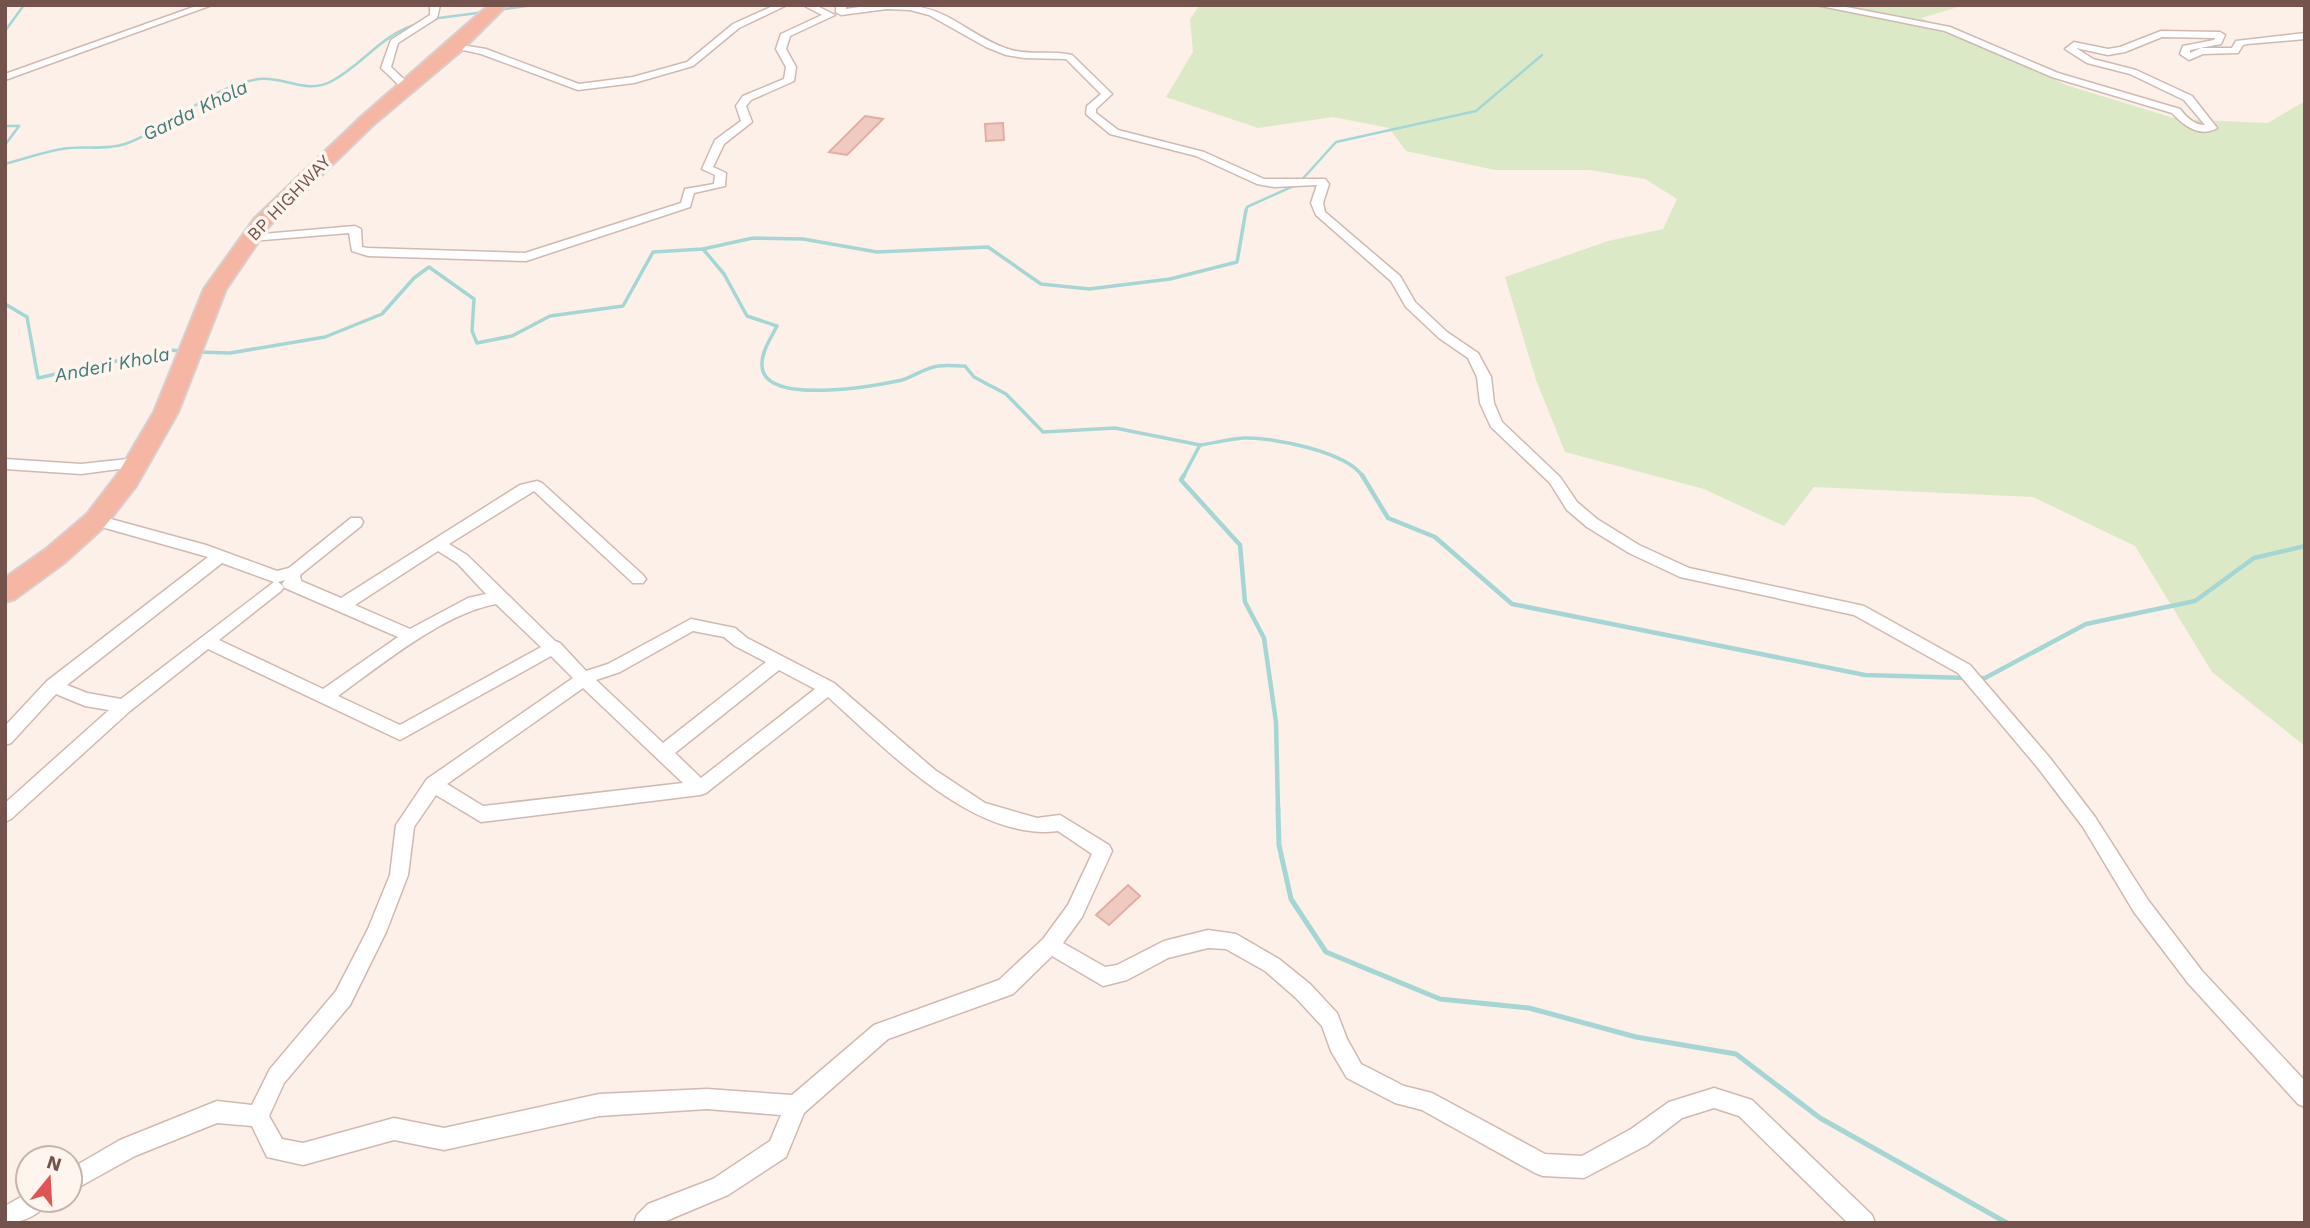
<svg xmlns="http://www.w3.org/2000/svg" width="2310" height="1228" font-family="'Work Sans',sans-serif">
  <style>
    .green { fill: #dce9c7 }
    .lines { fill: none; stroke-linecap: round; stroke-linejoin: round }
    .stream-far3 { stroke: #a4d7d4; stroke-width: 2.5 }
    .stream-far2 { stroke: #a4d7d4; stroke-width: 3.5 }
    .stream-far1 { stroke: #a4d7d4; stroke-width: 4.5 }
    .stream { stroke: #a4d7d4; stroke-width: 5 }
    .building { fill: #f0cac1; stroke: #e2ada2; stroke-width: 2 }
    .minor-casing { stroke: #d0b9b1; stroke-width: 3 }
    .trunk-casing { stroke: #d8cfcd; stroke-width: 4 }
    .minor { fill: #fff; fill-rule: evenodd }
    .trunk { fill: #f5b6a3; fill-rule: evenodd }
    .labels { text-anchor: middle; stroke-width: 7; stroke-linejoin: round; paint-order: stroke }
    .far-street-label { font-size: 18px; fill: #75534d; stroke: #fef5ef }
    .far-water-label { font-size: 19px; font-style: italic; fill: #417a77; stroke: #fef5ef }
  </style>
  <rect width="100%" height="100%" fill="#fcf0e9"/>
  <!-- green -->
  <polygon class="green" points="1200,5 1965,5 1921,18 2069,86 2177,119 2268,123 2305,101 2305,746 2212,672 2135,546 2033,497 1814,487 1784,526 1704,489 1565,452 1536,380 1505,277 1608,241 1663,229 1677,199 1645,179 1589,170 1495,170 1406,151 1389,128 1333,117 1258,128 1166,97 1193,52 1190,19"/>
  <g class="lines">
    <!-- stream-far3 -->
    <g class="stream-far3">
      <polyline points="497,10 534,5"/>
      <polyline points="431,19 485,12"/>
      <polyline points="5,31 24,5"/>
      <polyline points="5,126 19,126 5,145"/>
      <path d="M5 164C24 159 43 152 62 149 83 145 104 151 125 144 170 128 210 86 259 79 284 76 307 95 332 81 365 63 381 34 420 23"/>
      <polyline points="1246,212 1247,207 1298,184 1336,142 1476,111 1542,55"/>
    </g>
    <!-- stream-far2 -->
    <g class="stream-far2">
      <path d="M703 249 724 274 747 316 777 326C771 338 761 352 762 366 764 406 877 386 902 380 914 376 925 368 938 366 947 365 956 366 965 366L974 377 1006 394 1043 432 1115 428 1200 445 1183 477"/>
      <polyline points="5,304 27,317 38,378 167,350 184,351"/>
      <polyline points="196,352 230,353 325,337 382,314 414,278 429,267 474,299 472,331 477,343 512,336 550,316 623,306 653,252 703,249 753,238 803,239 877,252 988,247 1041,284 1089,289 1170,279 1237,262 1246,210"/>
      <path d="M1200 445C1214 443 1230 439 1244 438 1273 437 1348 452 1363 477"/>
    </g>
    <!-- stream-far1 -->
    <g class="stream-far1">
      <polyline points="1184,475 1181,480 1240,545 1245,602 1264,638 1276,722 1278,810"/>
      <polyline points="1362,475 1388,518 1435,537 1512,604 1865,675 1967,678"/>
      <polyline points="1976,678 1985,678 2086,624 2195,601 2254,558 2305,546"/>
    </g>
    <!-- stream -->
    <polyline class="stream" points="1278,808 1279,845 1291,899 1326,952 1440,999 1529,1008 1636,1037 1736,1054 1820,1118 2007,1223"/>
  </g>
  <!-- building -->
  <g class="building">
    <polygon points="865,116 883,119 847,155 829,152"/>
    <polygon points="1003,123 1004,140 986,141 985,124"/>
    <polygon points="1128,885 1140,896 1109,925 1096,915"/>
  </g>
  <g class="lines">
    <!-- minor casing -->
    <g class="minor-casing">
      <g id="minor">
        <polygon points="199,5 212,5 5,80 5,74"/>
        <polygon points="430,5 440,5 437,18 398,43 391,67 412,87 403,89 381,68 391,40 430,15"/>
        <polygon points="775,5 787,5 739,28 693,66 634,83 578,90 481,54 450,47 455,44 486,49 579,84 633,77 687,62 733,24"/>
        <polygon points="803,5 815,5 835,15 790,36 786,49 796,67 794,81 751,100 746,106 752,122 724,144 713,167 726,173 725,186 694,193 690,207 526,261 368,256 352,251 349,233 250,241 244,238 250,235 355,226 361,229 362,247 368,248 525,253 681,203 685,189 714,184 715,175 702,169 715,140 741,121 736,106 743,96 784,79 786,67 776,49 781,34 822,15"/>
        <path d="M836 5H846V9C879 4 915 0 946 16 967 27 986 42 1008 49 1029 56 1051 50 1072 55L1112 94 1096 109V113L1118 130 1204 152 1264 179H1325L1329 184 1323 203 1325 212 1400 276 1415 302 1447 332 1478 353 1491 377 1494 403 1502 422 1560 477 1577 502 1597 519 1639 545 1689 568 1864 606 1970 665 2050 758 2095 817 2148 900 2202 971 2305 1081V1107L2298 1104 2188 983 2134 912 2083 827 2038 768 1958 673 1854 615 1680 577 1629 553 1587 527 1567 510 1550 483 1491 427 1480 403 1477 377 1468 358 1439 338 1406 307 1391 281 1316 215 1311 203 1317 185 1274 187 1257 184 1196 156 1110 134 1086 114 1087 106 1101 94 1066 59 1024 58 1006 55 986 47 929 15 910 10 887 9 841 15 836 12Z"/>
        <path d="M1816 5H1836L1950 27 2058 73 2180 109C2186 117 2194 125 2205 125L2184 100 2130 74 2087 63 2065 49 2074 42 2108 49 2120 47 2161 31 2220 32 2225 35 2221 44 2190 50V53L2201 48H2232L2236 41 2305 33V39L2247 44 2243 45 2238 53 2203 54 2189 60 2180 54 2183 46 2214 40 2215 38 2162 37 2125 52 2108 55 2076 48 2093 59 2136 70 2192 96 2217 128C2201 138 2184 126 2172 113L2052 77 1945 31Z"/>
        <polygon points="137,458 142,460 144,463 142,466 81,474 5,469 5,459 81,464"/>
        <path d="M537 481 542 483 643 575 646 579 643 583H633L534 491 449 544 467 555 555 641 560 643 586 671 608 664 691 619 735 628 747 638 834 683 935 770 985 803 1037 818 1060 815 1109 845 1112 851 1082 917 1063 943 1105 967 1117 965 1164 941 1208 930 1236 934 1279 959 1310 984 1337 1013 1347 1039 1361 1064 1404 1086 1432 1093 1545 1154 1582 1156 1631 1129 1669 1102 1714 1088 1752 1100 1872 1215 1875 1223H1848L1739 1116 1714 1108 1682 1118 1647 1145 1584 1178 1543 1176 1535 1173 1422 1110 1395 1103 1347 1078 1331 1051 1322 1026 1296 998 1265 971 1226 949 1208 948 1168 958 1127 980 1103 986 1052 956 1013 994 888 1039 804 1113 786 1157 728 1195 661 1223H634L637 1215 648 1204 713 1179 770 1141 781 1115 707 1109 599 1116 444 1150 394 1140 303 1165 267 1157 252 1126 217 1123 135 1156 70 1192V1169L120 1140 217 1101 252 1105 270 1069 336 991 368 929 390 875 396 825 427 779 573 678 551 656 400 740 208 649 130 711 11 819 5 822V803L109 710 85 706 56 694 11 743 5 745V726L47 681 208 557 91 524 89 520 91 516 96 515 206 545 277 571 289 568 351 518H361L363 522 361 526 300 575 301 581 341 598 520 485ZM438 551 457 563 486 594 468 598 410 629 355 605ZM222 563 274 582 121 699 87 693 67 685ZM285 580 282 584 285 588 398 637 323 689 219 640 281 591 284 587 278 582ZM496 604 541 647 400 725 338 696C381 665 444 613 496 604ZM693 631 724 637 735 646 766 662 663 743 596 680 620 672ZM779 670 815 689 701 778 675 753ZM583 688 683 783 483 806 447 784ZM828 697C886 749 974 842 1058 831L1092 854 1068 905 1043 939 999 980 874 1025 792 1095 707 1089 599 1094 444 1128 394 1118 303 1143 282 1139 269 1116 284 1083 350 1005 386 932 408 875 414 827 436 795 481 822 700 795 706 793Z"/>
        <path d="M28 1193V1200H48C42 1215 21 1223 5 1223V1206Z"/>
      </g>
    </g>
    <!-- trunk casing -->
    <g class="trunk-casing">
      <polygon id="trunk" points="489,5 507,5 461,51 373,125 269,226 226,289 178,412 136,486 105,526 64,563 15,599 5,602 5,578 46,549 87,514 117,475 154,412 204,289 255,218 361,117"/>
    </g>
    <!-- minor -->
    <use href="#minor" class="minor"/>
    <!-- trunk -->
    <use href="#trunk" class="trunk"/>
  </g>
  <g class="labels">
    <!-- far-street labels -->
    <g class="far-street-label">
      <text transform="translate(289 198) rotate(-46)" y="6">BP HIGHWAY</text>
    </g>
    <!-- far-water labels -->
    <g class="far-water-label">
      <text transform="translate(195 110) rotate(-26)" y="7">Garda Khola</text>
      <text transform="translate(112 364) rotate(-11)" y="7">Anderi Khola</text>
    </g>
  </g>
  <!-- border -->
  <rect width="2310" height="1228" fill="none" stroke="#75534d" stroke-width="14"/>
  <!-- north arrow -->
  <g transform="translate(49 1179) rotate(18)"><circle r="33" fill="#fef5ef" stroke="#c7b4ae" stroke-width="2"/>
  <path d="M0-5L12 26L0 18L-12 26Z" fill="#e05553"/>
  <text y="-10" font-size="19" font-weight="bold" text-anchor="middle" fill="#75534d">N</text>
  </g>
</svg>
